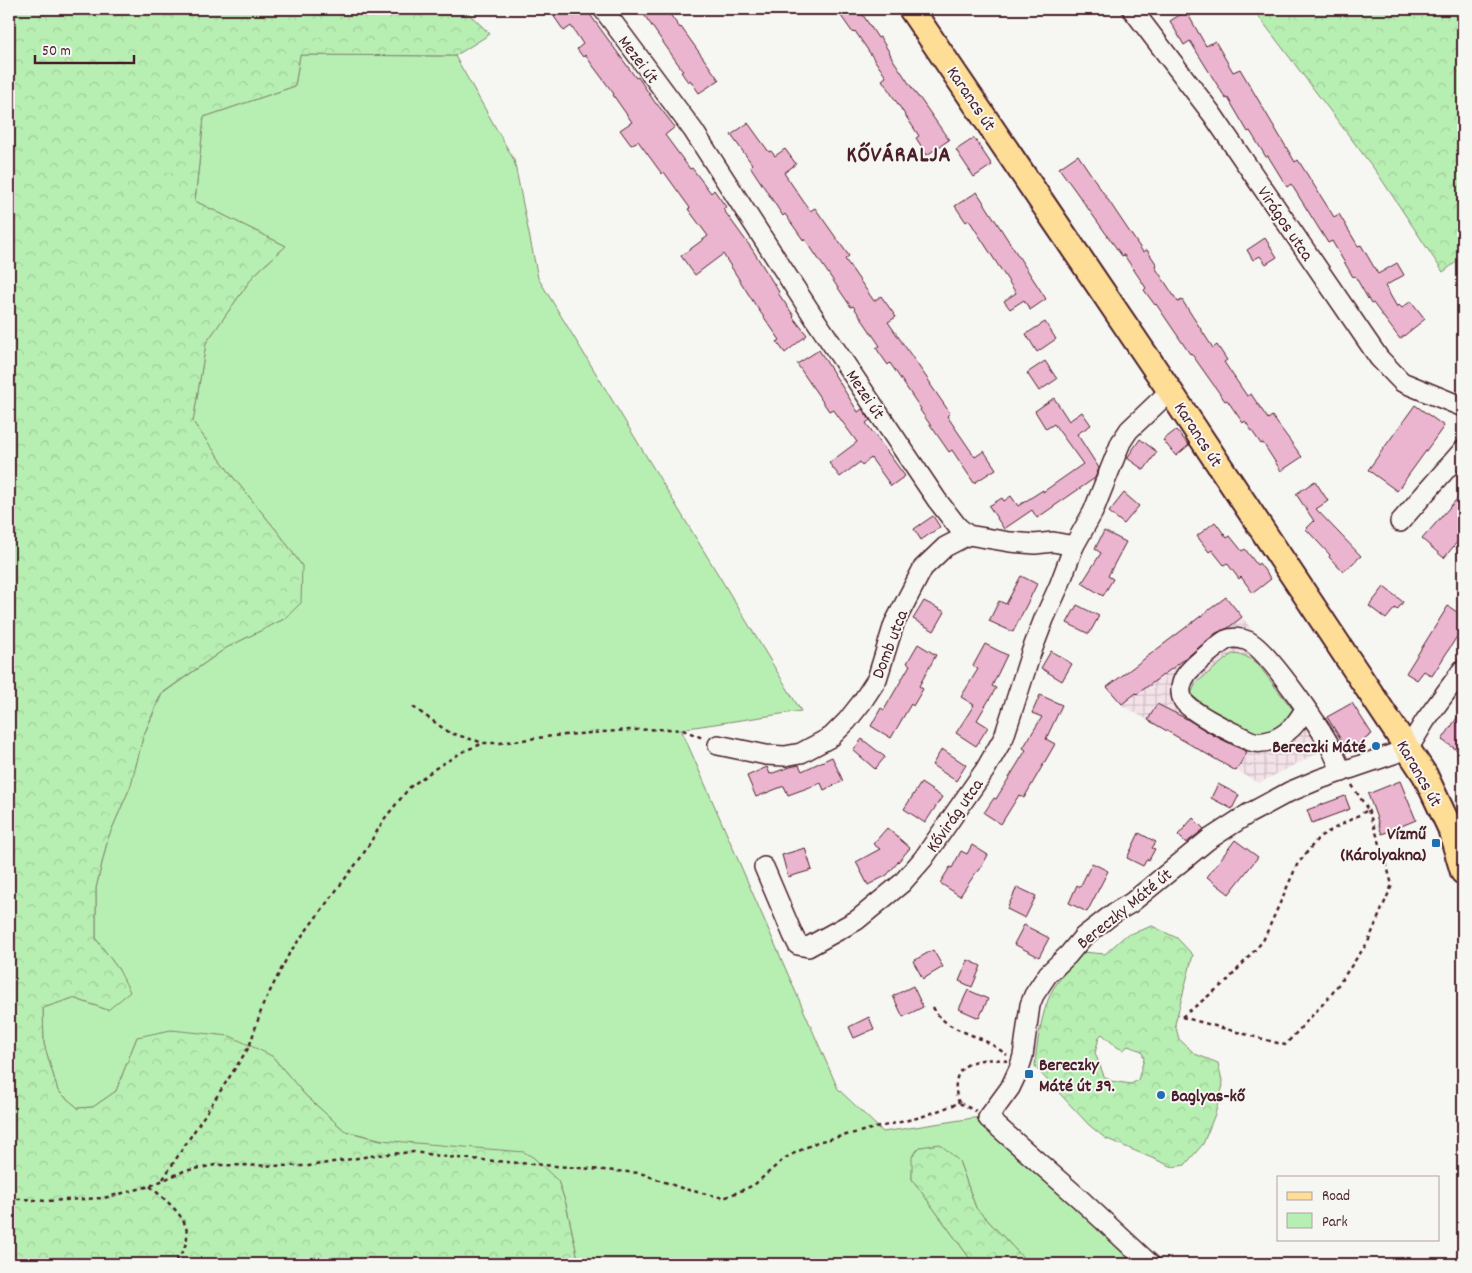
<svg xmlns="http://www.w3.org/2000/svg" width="1472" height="1273" font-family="Dekko,sans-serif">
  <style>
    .industrial { fill: url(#industrial-grid) }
    .green { fill: #b7efb2; stroke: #80876e }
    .forest { fill: url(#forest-crowns); stroke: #80876e; fill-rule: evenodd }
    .building { fill: #ebb5cf; stroke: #4a1f2b }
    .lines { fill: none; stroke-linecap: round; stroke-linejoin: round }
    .minor-casing { stroke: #4a1f2b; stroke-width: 22 }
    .major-casing { stroke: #4a1f2b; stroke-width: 28 }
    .path { stroke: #4a1f2b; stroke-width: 2.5; stroke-dasharray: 4 4; stroke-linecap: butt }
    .minor { stroke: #f6f6f2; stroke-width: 19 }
    .major { stroke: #fedd96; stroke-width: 24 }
    .poi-dot { fill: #1f6fb2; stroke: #f6f6f2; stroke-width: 2 }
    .labels { text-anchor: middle; stroke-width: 4; stroke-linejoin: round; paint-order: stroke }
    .street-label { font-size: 18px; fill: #4a1f2b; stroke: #f6f6f2 }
    .poi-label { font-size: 18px; font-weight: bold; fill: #4a1f2b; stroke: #f6f6f2; text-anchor: end }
    .district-label { font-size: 22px; font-weight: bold; letter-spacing: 1px; fill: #4a1f2b; stroke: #f6f6f2 }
  </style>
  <defs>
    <pattern id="industrial-grid" width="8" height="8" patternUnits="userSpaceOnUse" patternTransform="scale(1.25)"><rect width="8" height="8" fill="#f3e2e8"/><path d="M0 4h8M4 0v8" fill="none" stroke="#d2c1c7"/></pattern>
    <pattern id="forest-crowns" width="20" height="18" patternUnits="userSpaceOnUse" patternTransform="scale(1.25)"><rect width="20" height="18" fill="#b7efb2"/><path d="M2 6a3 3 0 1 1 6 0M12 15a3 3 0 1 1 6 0" fill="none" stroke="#9fcc99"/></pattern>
  </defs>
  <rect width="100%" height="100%" fill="#f6f6f2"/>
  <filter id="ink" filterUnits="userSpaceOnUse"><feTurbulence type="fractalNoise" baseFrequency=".02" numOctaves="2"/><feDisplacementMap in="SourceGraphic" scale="10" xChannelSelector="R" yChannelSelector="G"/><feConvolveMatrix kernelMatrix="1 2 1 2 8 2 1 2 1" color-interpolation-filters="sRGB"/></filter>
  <g filter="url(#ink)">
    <!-- industrial -->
    <polygon class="industrial" points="1226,597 1315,709 1327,717 1352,703 1372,734 1348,751 1330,747 1259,783 1123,706 1107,687"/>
    <!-- green -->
    <g class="green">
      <polygon points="300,55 455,56 514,160 538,278 801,711 681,729 838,1089 883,1132 980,1117 1137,1264 1029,1264 976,1208 959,1161 920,1147 913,1156 912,1179 974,1264 579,1264 566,1204 558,1181 345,1131 305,1095 272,1056 137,1037 116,1091 93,1107 78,1108 58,1091 44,1044 43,1008 73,998 108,1010 119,970 96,939 96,888 108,838 131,785 143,737 162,694 226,648 284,619 302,566 281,536 233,477 193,422 206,343 254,275 286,246 195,201 204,117 295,86"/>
      <polygon points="1232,654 1243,655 1256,662 1294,711 1292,719 1261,739 1197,713 1191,694 1196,683"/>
    </g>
    <!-- forest -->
    <g class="forest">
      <polygon points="9,9 464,9 490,34 455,56 300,55 295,86 204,117 195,201 286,246 254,275 206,343 193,422 233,477 281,536 302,566 301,603 284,619 226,648 161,694 143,737 131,785 108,838 96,888 96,939 119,970 130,992 108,1010 73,998 43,1008 44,1044 58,1091 78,1108 93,1107 116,1091 137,1037 171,1030 230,1036 272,1056 305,1095 345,1131 380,1140 524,1152 534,1158 558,1181 566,1204 579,1264 9,1264"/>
      <polygon points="1253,9 1463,9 1463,257 1443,272 1378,174"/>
      <path d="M1152 926 1177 938 1193 955 1175 1024 1179 1039 1195 1054 1218 1063 1223 1085 1215 1114 1203 1144 1185 1165 1173 1167 1105 1138 1089 1125 1035 1067C1036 1045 1042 1012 1051 993 1056 981 1074 963 1082 952L1105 954 1125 936ZM1102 1034 1117 1047 1123 1050 1128 1046 1142 1051 1144 1059 1138 1080 1131 1084 1111 1081 1104 1076 1095 1053 1099 1037Z"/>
      <polygon points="940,1144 959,1161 976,1208 1029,1264 974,1264 912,1179 912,1156 920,1147"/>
    </g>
    <!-- building -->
    <g class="building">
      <polygon points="563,9 586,9 636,78 638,77 656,104 657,104 675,127 665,135 690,169 692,168 711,193 714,190 726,207 723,209 752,249 779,292 778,293 794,316 793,317 807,335 785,353 777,342 780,340 756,306 723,254 695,275 681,256 708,236 688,209 690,208 664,172 662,174 638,141 631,145 620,130 632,122 613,95 614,94 585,55 583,57 577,49 583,44 571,26 564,31 553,15"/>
      <polygon points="640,9 666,9 680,28 681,27 719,80 699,93 690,80 688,82 681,72 683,71"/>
      <polygon points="853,9 859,9 878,38 880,37 891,55 890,55 918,97 919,97 949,140 927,155 916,138 919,136 882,80 886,77 855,31 853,33 841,16"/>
      <polygon points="1186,11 1206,46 1215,41 1233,72 1240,69 1295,162 1298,160 1334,217 1339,214 1358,246 1361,245 1378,274 1397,263 1404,275 1385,286 1397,307 1399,305 1402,308 1411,301 1425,319 1400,339 1373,303 1371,304 1355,276 1353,277 1332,241 1328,243 1291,184 1287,187 1268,156 1266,157 1250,131 1248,132 1228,98 1226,99 1190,41 1184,45 1170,21"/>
      <polygon points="748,123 769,152 771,151 775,156 785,149 796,164 784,173 810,211 815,208 849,256 845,259 874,301 881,296 896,317 888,322 931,384 930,384 950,413 947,416 975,457 984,451 996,469 974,483 952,450 949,452 920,410 921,409 890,363 888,365 876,348 880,346 853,306 851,307 805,239 804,241 785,214 783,216 750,166 752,164 731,135"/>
      <polygon points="974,138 992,165 974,177 956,150"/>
      <polygon points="1078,155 1143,252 1147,250 1157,265 1155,267 1178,302 1182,300 1213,348 1217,345 1227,360 1224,362 1247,396 1251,394 1268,419 1272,416 1302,457 1281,471 1263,443 1261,444 1245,421 1243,423 1227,400 1225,401 1191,353 1190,354 1156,304 1155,305 1144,290 1146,288 1124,255 1122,256 1059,168"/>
      <polygon points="977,192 1046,299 1030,310 1024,300 1010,309 1004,301 1016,293 969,220 966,222 955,206"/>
      <polygon points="1265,238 1277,257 1266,264 1260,256 1253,260 1247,250"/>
      <polygon points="1045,322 1056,339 1037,352 1026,334"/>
      <polygon points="819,350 858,412 862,409 870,420 866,423 905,476 891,486 871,458 862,465 860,462 840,477 829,463 857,442 833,409 829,411 797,364"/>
      <polygon points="1045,361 1057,379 1039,391 1027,373"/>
      <polygon points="1054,398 1069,421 1082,412 1091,425 1077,434 1099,468 1095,478 1037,518 1032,510 1004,529 989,506 1002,498 1004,501 1011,496 1018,506 1043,490 1043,492 1083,464 1054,424 1046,429 1035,411"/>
      <polygon points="1415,405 1444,426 1397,491 1368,470"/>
      <polygon points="1176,430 1189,445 1176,456 1163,440"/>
      <polygon points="1140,439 1157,452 1144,470 1127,458"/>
      <polygon points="1315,481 1328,501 1316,509 1361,556 1343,572 1329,557 1330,555 1306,529 1314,521 1296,494"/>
      <polygon points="1463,492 1463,535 1444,558 1422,539"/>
      <polygon points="1124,493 1139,506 1124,524 1109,512"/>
      <polygon points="933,516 940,527 921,540 914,529"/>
      <polygon points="1215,522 1227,538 1230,536 1242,551 1245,549 1257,565 1259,563 1271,579 1253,593 1241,577 1239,579 1227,563 1224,565 1212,550 1209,552 1197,536"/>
      <polygon points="1104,531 1126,542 1108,576 1113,579 1103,596 1082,583 1101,553 1095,549"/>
      <polygon points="1021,576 1037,584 1013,632 989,621 999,601 1006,604"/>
      <polygon points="1384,587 1403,602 1397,610 1395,608 1386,619 1369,606"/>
      <polygon points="1226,597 1242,617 1228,628 1216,633 1185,659 1137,694 1136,693 1122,704 1107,687"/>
      <polygon points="924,601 945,612 934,631 913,619"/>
      <polygon points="1077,605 1099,616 1089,634 1067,623"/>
      <polygon points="1448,606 1463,616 1463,627 1432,676 1424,671 1417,680 1406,673"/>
      <polygon points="918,644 936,655 919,686 923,689 913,706 911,704 891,738 871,726 881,708 884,710 910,665 907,663"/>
      <polygon points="985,644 1007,655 992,686 996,688 977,720 988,727 976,746 956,733 974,705 961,697 978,669 973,666"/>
      <polygon points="1051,651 1072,664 1062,681 1041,668"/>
      <polygon points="1040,695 1062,705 1046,739 1055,744 1024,798 1019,795 1001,824 984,813 994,798 996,799 1026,750 1023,748 1042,717 1032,713"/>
      <polygon points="1352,703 1372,734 1348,751 1327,717"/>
      <polygon points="1157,704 1185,718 1213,735 1247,752 1236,771 1148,720"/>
      <polygon points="1463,709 1463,740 1457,750 1442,740"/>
      <polygon points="862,739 885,757 875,769 853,750"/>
      <polygon points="942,749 966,765 956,781 932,765"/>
      <polygon points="832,757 843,781 824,790 821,783 788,795 784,786 756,797 747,776 767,767 770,774 790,767 799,765 802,771"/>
      <polygon points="1400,781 1416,820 1382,834 1378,824 1379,824 1368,794"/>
      <polygon points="921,783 942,797 925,823 904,809"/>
      <polygon points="1218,784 1239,795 1232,809 1211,798"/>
      <polygon points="1345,796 1350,809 1312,823 1307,810"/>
      <polygon points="1193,818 1204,829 1186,843 1178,835"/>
      <polygon points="887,828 910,848 887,875 868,885 856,862 880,849 873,844"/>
      <polygon points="1139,833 1156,842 1152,848 1155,849 1149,860 1147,859 1143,866 1127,858"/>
      <polygon points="1235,840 1258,857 1229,894 1207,877"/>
      <polygon points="972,845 988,855 979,871 977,871 960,896 940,883 950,867 952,868 961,851 967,854"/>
      <polygon points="805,848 812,870 788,877 782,855"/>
      <polygon points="1092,863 1108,871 1087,912 1069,903 1077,885 1080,887"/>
      <polygon points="1017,887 1036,896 1025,918 1007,909"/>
      <polygon points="1024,925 1049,938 1039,957 1014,944"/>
      <polygon points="933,950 943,967 923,979 913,961"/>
      <polygon points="968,960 981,966 972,987 959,981"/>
      <polygon points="913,986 923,1007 903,1017 893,996"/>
      <polygon points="968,990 988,999 979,1018 959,1009"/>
      <polygon points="869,1017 874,1029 854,1038 849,1027"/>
    </g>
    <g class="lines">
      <!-- minor casing -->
      <g class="minor-casing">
        <g id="minor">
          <polyline points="603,9 693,130 817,322 937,500 958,527 968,535 1010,542 1035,544 1053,542 1074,546 1093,512 1121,442 1129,430 1170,391"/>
          <polyline points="1132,9 1212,114 1379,358 1402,382 1463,407"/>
          <polyline points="1400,522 1463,450"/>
          <path d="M1306 709C1300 716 1296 725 1289 730 1281 738 1266 744 1254 742 1249 741 1245 738 1240 736 1229 731 1187 710 1183 700 1179 692 1181 682 1186 675 1190 668 1219 644 1226 640 1232 637 1241 638 1248 641 1267 649 1320 727 1331 748 1335 756 1338 764 1342 772"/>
          <polyline points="718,745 766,755 785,756 801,753 831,737 847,721 862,702 877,679 894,624 923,568 945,547 968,535"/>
          <polyline points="764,867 793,935 798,945 808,947 857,920 902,883 923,859 985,770 1004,737 1031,653 1044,619 1059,586 1074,546"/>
          <polyline points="1150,1264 1079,1198 988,1118 1010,1088 1019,1069 1023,1056 1030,1005 1034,995 1048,974 1068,955 1083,937 1114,913 1131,903 1208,840 1248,814 1289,792 1320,779 1408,749 1425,721 1463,669"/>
        </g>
      </g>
      <!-- major casing -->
      <g class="major-casing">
        <polyline id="major" points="911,9 1170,391 1425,775 1450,828 1463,872"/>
      </g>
      <!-- path -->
      <g class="path">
        <polyline points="413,707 450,733 484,743 500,743 552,736 630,730 668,729 683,730 705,739"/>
        <path d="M933 1007C942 1026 963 1031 981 1039 990 1043 999 1049 1007 1055"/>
        <polyline points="1182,1017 1285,1045 1331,995 1368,942 1392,885 1384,855 1368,810"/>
        <polyline points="1182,1017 1228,980 1263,941 1297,865 1319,837 1368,810 1352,785"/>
        <path d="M959 1103C957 1097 955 1090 956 1083 958 1059 988 1057 1007 1061"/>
        <polyline points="163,1179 249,1047 263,1005 290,952 362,856 385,818 410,787 436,768 464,751 484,743"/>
        <path d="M150 1186C176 1210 205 1229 173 1264"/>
        <polyline points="9,1198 46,1201 104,1198 150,1186 184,1171 215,1165 309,1166 376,1155 414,1152 447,1157 640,1173 684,1189 724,1198 754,1185 785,1158 817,1142 921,1117 959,1103 976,1111"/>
      </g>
      <!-- minor -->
      <use href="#minor" class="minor"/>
      <!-- major -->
      <use href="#major" class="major"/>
    </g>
  </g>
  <!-- markers -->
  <g class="poi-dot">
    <circle cx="1376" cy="746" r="5"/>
    <rect x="1431" y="838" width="10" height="10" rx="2.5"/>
    <rect x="1024" y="1069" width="10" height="10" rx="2.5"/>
    <circle cx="1161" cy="1095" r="5"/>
  </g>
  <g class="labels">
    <!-- street labels -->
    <g class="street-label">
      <text transform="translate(639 59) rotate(53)" y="6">Mezei út</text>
      <text transform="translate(972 98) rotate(56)" y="6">Karancs út</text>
      <text transform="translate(1286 223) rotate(56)" y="6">Virágos utca</text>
      <text transform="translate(866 394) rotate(56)" y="6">Mezei út</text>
      <text transform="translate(1199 434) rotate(57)" y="6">Karancs út</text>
      <text transform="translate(889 644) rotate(-69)" y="6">Domb utca</text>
      <text transform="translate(1420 773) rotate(60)" y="6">Karancs út</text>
      <text transform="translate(954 815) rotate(-55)" y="6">Kővirág utca</text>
      <text transform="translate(1124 908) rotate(-39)" y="6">Bereczky Máté út</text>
    </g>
    <!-- poi labels -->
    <g class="poi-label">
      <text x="1366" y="752">Bereczki Máté</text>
      <text x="1426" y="839">Vízmű<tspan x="1426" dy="21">(Károlyakna)</tspan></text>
      <text x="1039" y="1070" text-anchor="start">Bereczky<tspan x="1039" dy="21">Máté út 39.</tspan></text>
      <text x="1171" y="1101" text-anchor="start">Baglyas-kő</text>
    </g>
    <!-- district labels -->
    <g class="district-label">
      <text x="899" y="161">KŐVÁRALJA</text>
    </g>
  </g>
  <!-- margin -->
  <rect width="1472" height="1273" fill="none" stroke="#f6f6f2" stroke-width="30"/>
  <rect x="15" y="15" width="1442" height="1243" fill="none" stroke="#4a1f2b" stroke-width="2" filter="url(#ink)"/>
  <!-- legend -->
  <rect x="1277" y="1176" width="162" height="65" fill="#f6f6f2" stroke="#b1a0a2"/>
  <rect x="1287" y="1192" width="25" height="8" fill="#fedd96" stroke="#b1a0a2"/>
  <text x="1322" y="1200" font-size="15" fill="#4a1f2b">Road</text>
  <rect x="1287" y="1213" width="25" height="15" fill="#b7efb2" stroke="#b1a0a2"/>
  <text x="1322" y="1226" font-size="15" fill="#4a1f2b">Park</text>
  <!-- scale -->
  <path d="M35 55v8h99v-8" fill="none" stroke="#4a1f2b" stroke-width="2.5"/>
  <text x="42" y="55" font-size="15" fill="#4a1f2b" stroke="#f6f6f2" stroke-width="4" paint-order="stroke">50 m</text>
</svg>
